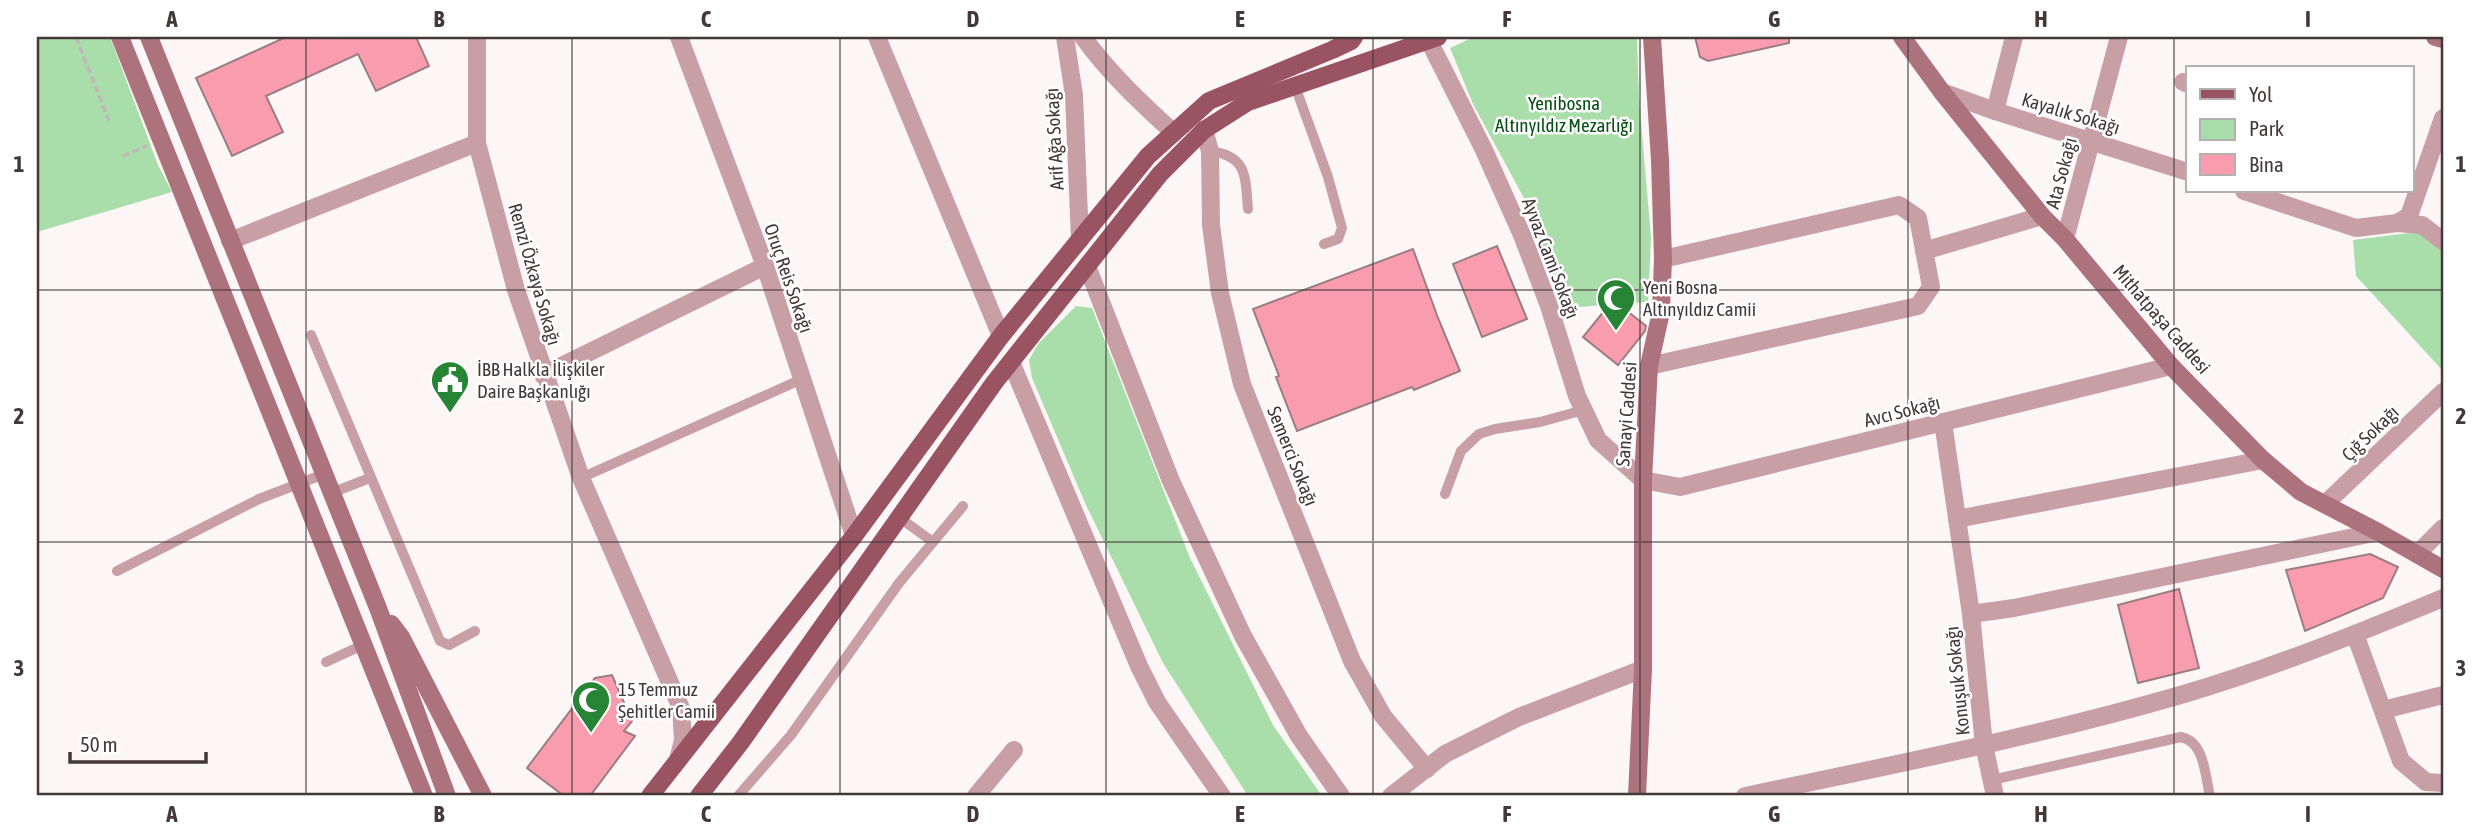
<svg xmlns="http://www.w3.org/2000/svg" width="2480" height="833" font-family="'Asap Condensed',sans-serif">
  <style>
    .green { fill: #a9ddaa }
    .building { fill: #f99dae; stroke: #9a7e82; stroke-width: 2 }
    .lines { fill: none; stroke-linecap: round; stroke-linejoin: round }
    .path { stroke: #bfb7b8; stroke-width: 3.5; stroke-dasharray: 7 3.5; stroke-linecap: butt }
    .service { stroke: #c89fa5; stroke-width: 10 }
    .minor { stroke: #c89fa5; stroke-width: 18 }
    .secondary { stroke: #ad737d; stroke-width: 18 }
    .primary { stroke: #995361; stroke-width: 18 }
    .grid { fill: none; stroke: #44383a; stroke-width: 2; stroke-opacity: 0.55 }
    .labels { text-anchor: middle; stroke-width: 5; stroke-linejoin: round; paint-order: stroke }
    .park-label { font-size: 19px; fill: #075016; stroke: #fff }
    .street-label { font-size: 19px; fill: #44383a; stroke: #fff }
    .poi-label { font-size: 19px; fill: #44383a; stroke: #fff; text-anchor: start }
    .neatline { fill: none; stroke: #44383a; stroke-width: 2.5 }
    .grid-label { font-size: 23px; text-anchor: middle; font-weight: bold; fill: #44383a }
  </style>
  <rect width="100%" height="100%" fill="#fdf6f7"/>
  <!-- green -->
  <g class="green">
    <polygon points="37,37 110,37 158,165 172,192 37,232"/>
    <polygon points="1474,37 1637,37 1639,98 1651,238 1648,302 1564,308 1525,200 1473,104 1450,48"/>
    <polygon points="2417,232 2443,250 2443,371 2356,276 2353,240"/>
    <polygon points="1076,306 1092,308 1190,558 1273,725 1322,796 1248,796 1163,663 1085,503 1032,378 1029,360 1038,344"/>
  </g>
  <!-- building -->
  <g class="building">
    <polygon points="286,37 416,37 429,66 376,91 358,54 266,96 283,132 232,156 196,78"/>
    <polygon points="1695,37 1789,37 1789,43 1708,61 1700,57"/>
    <polygon points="1497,246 1527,319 1482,337 1453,264"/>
    <polygon points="1413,249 1438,318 1460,371 1414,390 1412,387 1297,431 1276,377 1279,376 1253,309"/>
    <polygon points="1613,300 1646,326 1645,331 1618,365 1583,337"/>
    <polygon points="2370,554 2398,567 2383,598 2305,631 2286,570"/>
    <polygon points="2179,589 2199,668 2138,683 2118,605"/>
    <polygon points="612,675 632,721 624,731 635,736 590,796 564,796 527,768 595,678"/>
  </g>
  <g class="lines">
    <!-- path -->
    <g class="path">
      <polyline points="76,37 109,121"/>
      <polyline points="123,156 147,146"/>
    </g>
    <!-- service -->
    <g class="service">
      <polyline points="1295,86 1328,177 1342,228 1338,239 1324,244"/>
      <path d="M1210 151C1248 156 1245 177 1248 209"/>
      <polyline points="311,335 440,641 449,645 475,631"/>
      <polyline points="581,478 802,379"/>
      <polyline points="331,493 370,478"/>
      <polyline points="1445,494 1461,451 1479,434 1495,429 1540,422 1584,410"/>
      <polyline points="900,518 933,542"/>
      <polyline points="117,571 259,499 324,474"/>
      <polyline points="326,662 365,644"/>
      <path d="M1992 780 2181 737C2205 742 2205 776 2210 796"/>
      <polyline points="738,796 791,735 899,583 963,506"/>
    </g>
    <!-- minor -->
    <g class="minor">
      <polyline points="477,37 477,143 516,290 581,478 681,708 683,740 678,760"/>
      <polyline points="679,37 765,266 854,536"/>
      <polyline points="877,37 1001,336"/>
      <polyline points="1065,37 1074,95 1080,240"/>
      <path d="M1083 37C1109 73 1141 103 1174 133"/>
      <polyline points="1429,41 1484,150 1522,235 1549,306 1577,396 1598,440 1643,480 1680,487 2171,366"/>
      <polyline points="2183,82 2188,84"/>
      <polyline points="1942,92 1995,111 2188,172"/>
      <polyline points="1995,111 2014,37"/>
      <polyline points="1204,130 1210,151 1211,225 1220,293 1242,384 1352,661 1383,716 1427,769"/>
      <polyline points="2244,191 2356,228 2397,223 2422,225 2443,241"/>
      <polyline points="2397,223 2409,216 2443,118"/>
      <polyline points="2065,239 2119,37"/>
      <polyline points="230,241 477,143"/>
      <polyline points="1924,251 2042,216"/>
      <polyline points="1087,266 1171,481 1243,636 1299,736 1341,796"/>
      <polyline points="1011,362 1139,666 1157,702 1222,796"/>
      <polyline points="1649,366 1918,306 1931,287 1918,218 1899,205 1663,259"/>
      <polyline points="543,375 765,266"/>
      <polyline points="1943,422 1971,614 2014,608 2378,532"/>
      <polyline points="2325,504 2443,392"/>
      <polyline points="1957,519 2263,460"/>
      <polyline points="2417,554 2443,528"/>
      <polyline points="1971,614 1984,745 1995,796"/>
      <polyline points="2355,634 2401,761 2426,782 2443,783"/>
      <polyline points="2383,710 2443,695"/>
      <polyline points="976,796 1014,750"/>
      <polyline points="1391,796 1445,754 1519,717 1643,669"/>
      <path d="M1745 796C1892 765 2040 736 2184 694 2272 668 2359 633 2443 598"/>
    </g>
    <!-- secondary -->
    <g class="secondary">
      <polyline points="120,37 424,796"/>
      <polyline points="149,37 378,608 447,796"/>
      <polyline points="1902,37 1942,92 2042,216 2065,239 2171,366 2263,460 2301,492 2378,532 2443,569"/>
      <polyline points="2435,37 2443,39"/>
      <polyline points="391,624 401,637 483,796"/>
      <polyline points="1637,796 1643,669 1643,480 1649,366 1661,312 1663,259 1660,160 1652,37"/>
    </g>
    <!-- primary -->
    <g class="primary">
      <polyline points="650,796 854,536 1001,336 1148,156 1209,101 1332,50 1351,41 1354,37"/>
      <polyline points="699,796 741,742 994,383 1160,174 1204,130 1248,102 1438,37"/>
    </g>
  </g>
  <!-- grid -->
  <path class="grid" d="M306 37V796M572 37V796M840 37V796M1106 37V796M1373 37V796M1640 37V796M1908 37V796M2174 37V796M37 290H2443M37 542H2443"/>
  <!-- icons -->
  <defs>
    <g id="mosque-pin" transform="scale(2.0125)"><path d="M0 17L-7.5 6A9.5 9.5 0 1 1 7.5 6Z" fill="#288435" stroke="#fff"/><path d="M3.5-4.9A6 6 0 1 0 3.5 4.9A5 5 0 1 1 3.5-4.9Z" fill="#fff"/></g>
    <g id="civic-pin" transform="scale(2.0125)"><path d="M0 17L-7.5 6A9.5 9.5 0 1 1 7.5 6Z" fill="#288435" stroke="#fff"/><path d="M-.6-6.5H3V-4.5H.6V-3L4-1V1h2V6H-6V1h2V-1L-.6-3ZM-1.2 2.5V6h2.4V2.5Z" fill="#fff"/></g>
  </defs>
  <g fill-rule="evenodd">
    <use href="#mosque-pin" x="1616" y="298"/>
    <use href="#civic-pin" x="450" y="380"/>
    <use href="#mosque-pin" x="591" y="700"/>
  </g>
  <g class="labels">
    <!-- park labels -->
    <g class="park-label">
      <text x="1564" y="110">Yenibosna<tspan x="1564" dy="22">Altınyıldız Mezarlığı</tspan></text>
    </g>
    <!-- street labels -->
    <g class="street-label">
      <text transform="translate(2071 113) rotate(17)" y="7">Kayalık Sokağı</text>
      <text transform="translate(1054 139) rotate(-93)" y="7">Arif Ağa Sokağı</text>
      <text transform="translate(2061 173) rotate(-75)" y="7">Ata Sokağı</text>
      <text transform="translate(1551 258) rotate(69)" y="7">Ayvaz Cami Sokağı</text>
      <text transform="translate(535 274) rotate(74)" y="7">Remzi Özkaya Sokağı</text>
      <text transform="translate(789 278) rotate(71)" y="7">Oruç Reis Sokağı</text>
      <text transform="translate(2162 319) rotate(49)" y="7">Mithatpaşa Caddesi</text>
      <text transform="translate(1902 411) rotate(-14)" y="7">Avcı Sokağı</text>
      <text transform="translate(1626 414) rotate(-86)" y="7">Sanayi Caddesi</text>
      <text transform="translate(2370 433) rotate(-44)" y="7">Çığ Sokağı</text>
      <text transform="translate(1293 456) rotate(68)" y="7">Semerci Sokağı</text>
      <text transform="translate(1957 681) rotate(-96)" y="7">Konuşuk Sokağı</text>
    </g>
    <!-- poi labels -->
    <g class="poi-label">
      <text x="1643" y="294">Yeni Bosna<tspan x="1643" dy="22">Altınyıldız Camii</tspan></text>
      <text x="477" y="376">İBB Halkla İlişkiler<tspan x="477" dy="22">Daire Başkanlığı</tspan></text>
      <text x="618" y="696">15 Temmuz<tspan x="618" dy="22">Şehitler Camii</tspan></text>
    </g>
  </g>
  <!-- border -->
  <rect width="2480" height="833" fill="none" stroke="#ffffff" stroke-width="77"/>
  <!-- legend -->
  <rect x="2186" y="66" width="228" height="126" fill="#ffffff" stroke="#b4afb0" stroke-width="2"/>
  <rect x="2200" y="89" width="35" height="10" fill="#995361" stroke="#b4afb0" stroke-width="2"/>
  <text x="2249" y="102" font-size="21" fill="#44383a">Yol</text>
  <rect x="2200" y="119" width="35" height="21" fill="#a9ddaa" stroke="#b4afb0" stroke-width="2"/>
  <text x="2249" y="136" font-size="21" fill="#44383a">Park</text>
  <rect x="2200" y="154" width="35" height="21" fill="#f99dae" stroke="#b4afb0" stroke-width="2"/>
  <text x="2249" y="172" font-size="21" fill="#44383a">Bina</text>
  <!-- scale -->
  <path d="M70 752v10h136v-10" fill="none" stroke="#44383a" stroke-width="3.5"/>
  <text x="80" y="752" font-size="21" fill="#44383a" stroke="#ffffff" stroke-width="5" paint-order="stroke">50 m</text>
  <rect x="38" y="38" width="2404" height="756" class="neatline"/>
  <g class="grid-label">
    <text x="172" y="27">A</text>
    <text x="439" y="27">B</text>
    <text x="706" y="27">C</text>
    <text x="973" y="27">D</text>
    <text x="1240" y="27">E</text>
    <text x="1507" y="27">F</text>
    <text x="1774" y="27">G</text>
    <text x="2041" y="27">H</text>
    <text x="2308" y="27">I</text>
    <text x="19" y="172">1</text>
    <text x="2461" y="172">1</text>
    <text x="19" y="424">2</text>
    <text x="2461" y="424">2</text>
    <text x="19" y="676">3</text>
    <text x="2461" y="676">3</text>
    <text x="172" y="822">A</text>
    <text x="439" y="822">B</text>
    <text x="706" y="822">C</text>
    <text x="973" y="822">D</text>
    <text x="1240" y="822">E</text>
    <text x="1507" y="822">F</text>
    <text x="1774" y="822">G</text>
    <text x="2041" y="822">H</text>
    <text x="2308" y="822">I</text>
  </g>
</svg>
